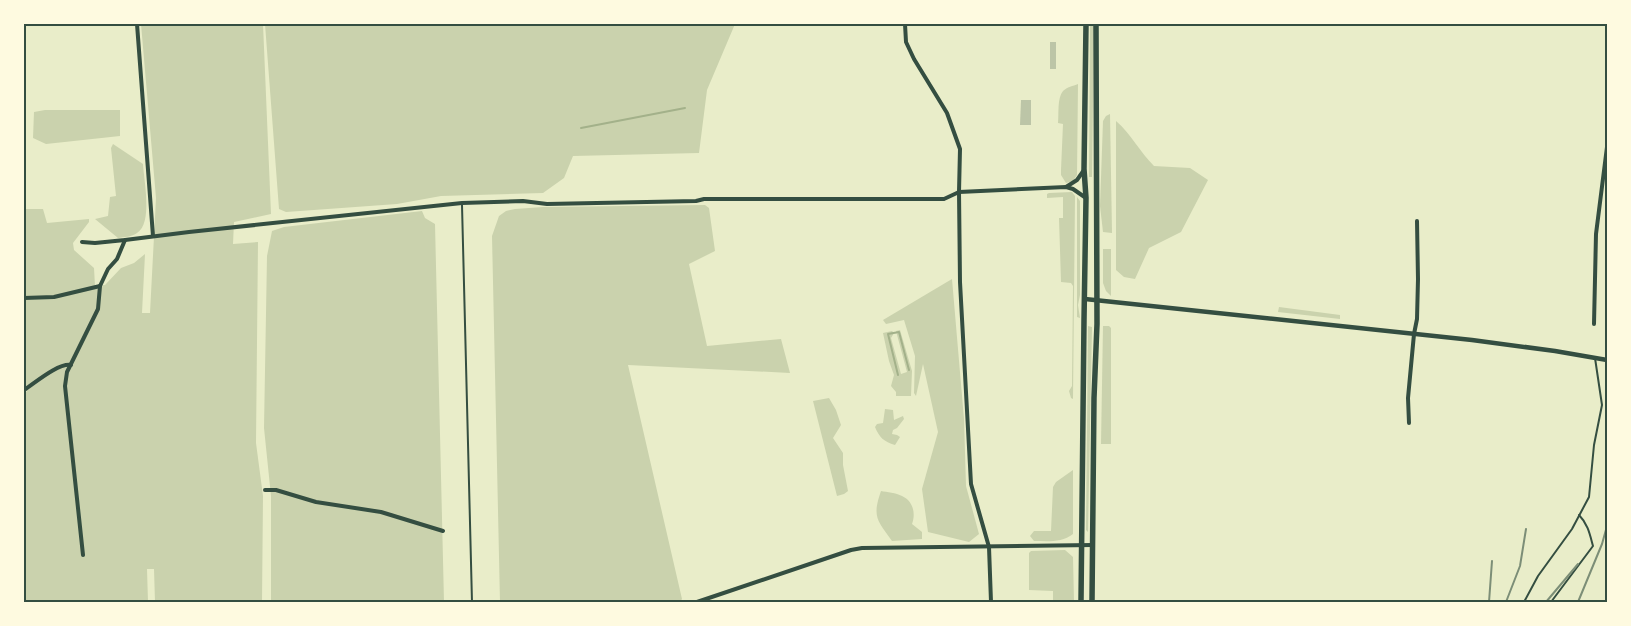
<svg xmlns="http://www.w3.org/2000/svg" width="1631" height="626" font-family="Figtree,sans-serif">
  <style>
    .green { fill: #cad2ad }
    .lines { fill: none; stroke-linecap: round; stroke-linejoin: round }
    .stream { stroke: #a3b18a; stroke-width: 2 }
    .building { fill: #bcc5a7 }
    .service { stroke: #344e41; stroke-width: 2 }
    .minor { stroke: #344e41; stroke-width: 4 }
    .tertiary { stroke: #344e41; stroke-width: 4.5 }
    .trunk { stroke: #344e41; stroke-width: 5.5 }
    .rail { stroke: #7c8e77; stroke-width: 2 }
    .neatline { fill: none; stroke: #344e41; stroke-width: 2 }
  </style>
  <rect width="100%" height="100%" fill="#e9edc9"/>
  <!-- green -->
  <g class="green">
    <polygon points="141,24 263,24 271,214 234,222 233,244 258,242 256,443 263,496 262,602 155,602 154,569 147,569 148,602 24,602 24,394 27,391 24,383 24,209 43,209 47,223 89,219 89,222 73,243 74,250 94,268 95,286 105,285 121,268 134,263 145,254 142,313 150,313 156,198"/>
    <polygon points="265,24 735,24 707,90 699,153 573,156 564,178 543,193 441,196 397,204 286,212 279,209"/>
    <polygon points="1090,24 1094,24 1092,177 1089,177"/>
    <path d="M1078 84 1077 175 1073 181 1066 183 1061 175V170L1063 124 1058 123C1059 114 1057 98 1063 91 1067 87 1073 86 1078 84Z"/>
    <polygon points="45,110 120,110 120,136 46,144 33,138 34,112"/>
    <polygon points="1110,114 1112,233 1103,232 1100,206 1103,121 1106,116"/>
    <path d="M1116 121C1131 134 1140 152 1154 166L1190 168 1208 180 1181 232 1149 248 1135 279 1124 277 1116 270Z"/>
    <path d="M113 144 143 164C144 182 153 223 137 233 132 237 124 237 118 238L95 219 108 216 110 197 116 196 111 148Z"/>
    <polygon points="1072,192 1075,196 1073,399 1071,398 1069,391 1072,386 1073,286 1071,283 1061,282 1059,218 1063,218 1063,197 1047,198 1047,194 1049,193"/>
    <polygon points="1077,197 1080,201 1080,295 1078,305 1080,318 1077,317"/>
    <polygon points="705,205 709,208 715,251 689,264 707,346 781,339 790,373 628,365 682,599 680,602 500,602 492,236 499,216 506,211 515,209 543,207"/>
    <polygon points="422,211 425,218 435,224 444,602 271,602 271,496 264,428 267,256 272,231 284,227"/>
    <polygon points="1103,249 1111,249 1111,296 1106,291 1103,283"/>
    <polygon points="952,279 964,419 966,486 979,534 969,542 928,532 922,489 938,432 923,364 916,396 914,393 915,356 904,320 886,324 883,320"/>
    <polygon points="1279,307 1340,315 1340,319 1278,312"/>
    <polygon points="1088,326 1092,327 1088,532 1086,530"/>
    <polygon points="1103,326 1109,326 1111,328 1111,444 1101,444"/>
    <polygon points="900,330 912,371 911,396 896,396 896,392 891,386 894,375 889,361 883,333 892,331 894,333 891,338 901,374 907,372 896,331"/>
    <polygon points="829,398 836,410 841,425 833,438 843,453 843,465 848,491 844,494 837,496 813,401"/>
    <path d="M885 409 893 410 894 420 903 416 904 419 897 428 893 430 892 434 897 435 900 437 895 445C884 442 879 437 875 427L877 424 883 423Z"/>
    <path d="M1073 470V534C1062 543 1047 541 1034 541L1030 536 1034 531H1051L1053 487 1056 482Z"/>
    <path d="M881 491C887 492 896 493 902 496 913 501 916 513 912 524L922 532V539L892 541C877 520 872 517 881 491Z"/>
    <polygon points="1065,550 1073,557 1074,602 1053,602 1053,591 1029,590 1029,553 1031,551"/>
  </g>
  <g class="lines">
    <!-- stream -->
    <g class="stream">
      <polyline points="581,128 685,108"/>
      <polyline points="898,375 888,334 899,332 909,370"/>
    </g>
  </g>
  <!-- building -->
  <g class="building">
    <rect x="1050" y="42" width="6" height="27"/>
    <polygon points="1021,100 1031,100 1031,125 1020,125"/>
  </g>
  <g class="lines">
    <!-- service -->
    <g class="service">
      <polyline points="462,205 472,602"/>
      <polyline points="1524,602 1538,576 1572,529 1589,497 1594,445 1602,405 1595,358"/>
      <path d="M1551 602 1593 546C1590 535 1588 524 1579 515"/>
    </g>
    <!-- minor -->
    <g class="minor">
      <polyline points="137,24 153,236"/>
      <polyline points="905,24 906,42 914,59 947,113 960,149 959,192 960,282 971,484 989,547 991,602"/>
      <polyline points="1066,187 1077,180 1084,170"/>
      <polyline points="82,242 95,243 125,240 189,232 462,203 523,201 547,204 696,201 704,199 944,199 959,192 1066,187 1073,189 1086,198"/>
      <polyline points="24,298 54,297 100,286"/>
      <polyline points="1594,324 1596,234 1607,147"/>
      <path d="M24 390C35 383 58 363 71 365"/>
      <polyline points="1409,423 1408,398 1414,334 1417,319 1418,279 1417,221"/>
      <polyline points="265,490 276,490 316,502 381,512 443,531"/>
      <polyline points="83,555 65,386 67,372 98,309 100,286 108,269 117,259 125,240"/>
      <polyline points="697,602 851,550 862,548 1093,545"/>
    </g>
    <!-- tertiary -->
    <polyline class="tertiary" points="1085,299 1472,340 1555,351 1607,360"/>
    <!-- trunk -->
    <g class="trunk">
      <polyline points="1081,602 1084,320 1086,198 1084,169 1086,24"/>
      <polyline points="1092,602 1094,398 1097,324 1096,24"/>
    </g>
    <!-- rail -->
    <g class="rail">
      <polyline points="1489,602 1492,561"/>
      <polyline points="1506,602 1520,566 1526,529"/>
      <polyline points="1546,602 1578,564"/>
      <polyline points="1578,602 1602,544 1607,526"/>
    </g>
  </g>
  <!-- border -->
  <rect width="1631" height="626" fill="none" stroke="#fefae0" stroke-width="50"/>
  <rect x="25" y="25" width="1581" height="576" class="neatline"/>
</svg>
